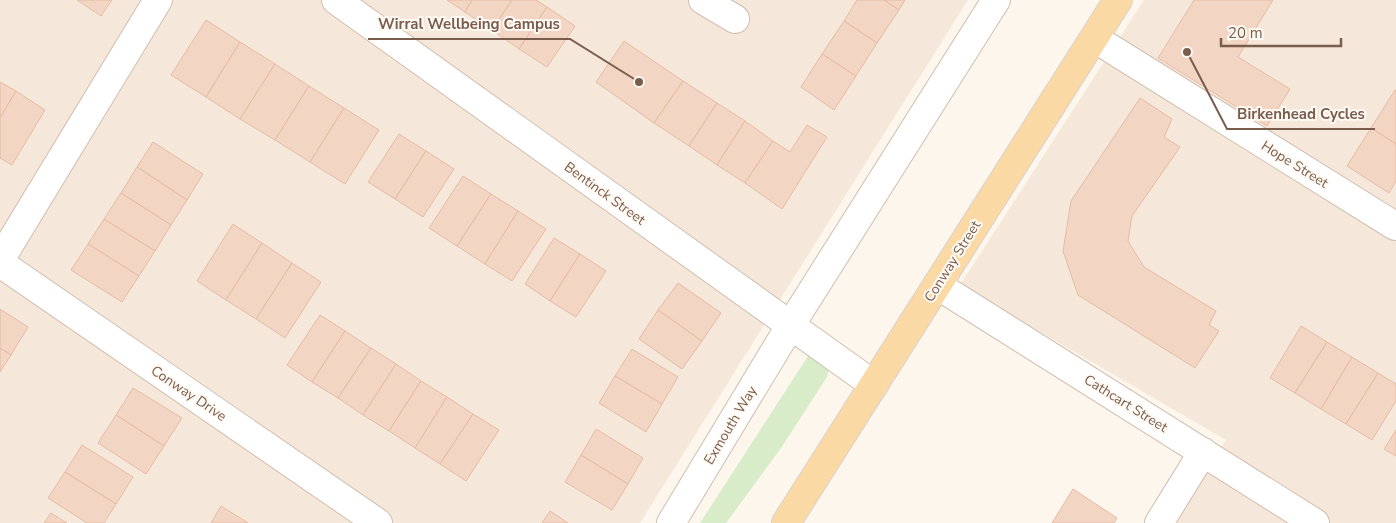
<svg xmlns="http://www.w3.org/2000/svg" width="1396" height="523" font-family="'Nunito Sans',sans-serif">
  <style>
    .residential { fill: #f5e8da }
    .green { fill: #d8ecc9 }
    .building { fill: #f3d5c3; stroke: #e6bba3 }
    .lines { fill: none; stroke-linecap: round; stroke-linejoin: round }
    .minor-casing { stroke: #d1beb0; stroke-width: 30 }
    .major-casing { stroke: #dad1cd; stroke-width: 30 }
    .minor { stroke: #fff; stroke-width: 28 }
    .major { stroke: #fbd9a5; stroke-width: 28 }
    .labels { text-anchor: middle; stroke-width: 4; stroke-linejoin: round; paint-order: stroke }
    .street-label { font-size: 14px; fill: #7a5c4d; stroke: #fffaf3 }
    .leader { fill: none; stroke: #7a5c4d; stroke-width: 2 }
    .callout-dot { fill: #7a5c4d; stroke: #fffaf3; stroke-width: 2 }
    .callout-label { font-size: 15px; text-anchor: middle; font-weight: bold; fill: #7a5c4d; stroke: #fffaf3; stroke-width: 4; stroke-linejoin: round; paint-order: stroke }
  </style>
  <rect width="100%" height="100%" fill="#fdf6ec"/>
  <!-- residential -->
  <g class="residential">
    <polygon points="0,0 968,0 640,523 0,523"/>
    <polygon points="1144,0 1396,0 1396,523 1176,523 1226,440 960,285"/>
  </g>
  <!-- green -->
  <polygon class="green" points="810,353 830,365 827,377 781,448 726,523 700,523"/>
  <!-- building -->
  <g class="building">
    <polygon points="77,0 112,0 101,16"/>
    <polygon points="447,0 472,0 465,12"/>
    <polygon points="472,0 512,0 492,30 465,12"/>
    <polygon points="512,0 536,0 547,7 519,49 492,30"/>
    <polygon points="857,0 884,0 899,10 877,43 844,21"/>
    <polygon points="884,0 905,0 899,10"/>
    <polygon points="1194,0 1273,0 1238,57 1290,89 1267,126 1158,58"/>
    <polygon points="547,7 575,26 547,67 519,49"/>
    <polygon points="206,20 240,42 206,97 171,75"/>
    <polygon points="844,21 877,43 856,76 822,54"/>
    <polygon points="624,41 683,81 654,123 596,82"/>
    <polygon points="240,42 275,64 240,119 206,97"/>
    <polygon points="822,54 856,76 834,110 801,87"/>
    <polygon points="275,64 309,86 275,140 240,119"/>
    <polygon points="683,81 717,103 689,146 654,123"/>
    <polygon points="0,82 16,91 0,118"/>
    <polygon points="309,86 344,108 310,162 275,140"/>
    <polygon points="1395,90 1396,90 1396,144 1371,128"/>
    <polygon points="16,91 45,110 12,165 0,158 0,118"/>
    <polygon points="1140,98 1172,119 1164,137 1180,147 1132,216 1128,241 1144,267 1216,311 1209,325 1219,331 1195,368 1078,295 1063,251 1071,201"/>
    <polygon points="717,103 745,121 717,165 689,146"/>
    <polygon points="344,108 379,130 345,184 310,162"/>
    <polygon points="745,121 773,141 745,183 717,165"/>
    <polygon points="807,125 827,137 782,209 745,183 773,141 790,152"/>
    <polygon points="1371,128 1396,144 1396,181 1389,193 1347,166"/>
    <polygon points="399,134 426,151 395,199 368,182"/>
    <polygon points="153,142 203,174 187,200 137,167"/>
    <polygon points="426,151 454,169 423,217 395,199"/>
    <polygon points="137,167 187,200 171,225 121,193"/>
    <polygon points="463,176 491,194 457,246 429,228"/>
    <polygon points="121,193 171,225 155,251 104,219"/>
    <polygon points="491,194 518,211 485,264 457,246"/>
    <polygon points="518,211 546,229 512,281 485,264"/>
    <polygon points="104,219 155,251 139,276 88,244"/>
    <polygon points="233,224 262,243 226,300 197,281"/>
    <polygon points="554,238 580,254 550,301 525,284"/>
    <polygon points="262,243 292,263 256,319 226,300"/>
    <polygon points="88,244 139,276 122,302 71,270"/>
    <polygon points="580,254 606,271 576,317 550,301"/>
    <polygon points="292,263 321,282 285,338 256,319"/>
    <polygon points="678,283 721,313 702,341 658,310"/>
    <polygon points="0,309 28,327 11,355 0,348"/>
    <polygon points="658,310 702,341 682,369 639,339"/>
    <polygon points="320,315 345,331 312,382 287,365"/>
    <polygon points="1301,326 1327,342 1295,393 1270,378"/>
    <polygon points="345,331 371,348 338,398 312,382"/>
    <polygon points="1327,342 1352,357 1321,409 1295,393"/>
    <polygon points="0,348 11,355 0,372"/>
    <polygon points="371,348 396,364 363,415 338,398"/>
    <polygon points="632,349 678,377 662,404 615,376"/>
    <polygon points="1352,357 1378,373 1346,424 1321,409"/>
    <polygon points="396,364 421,381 389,431 363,415"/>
    <polygon points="1378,373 1396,384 1396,401 1372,440 1346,424"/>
    <polygon points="615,376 662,404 646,432 599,403"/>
    <polygon points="421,381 447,397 415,448 389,431"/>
    <polygon points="133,388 182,418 164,446 116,415"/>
    <polygon points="447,397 473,414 440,464 415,448"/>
    <polygon points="473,414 499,430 466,481 440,464"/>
    <polygon points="116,415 164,446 146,474 98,443"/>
    <polygon points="596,429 643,458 628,484 581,455"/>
    <polygon points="1396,430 1396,456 1384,449"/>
    <polygon points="82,445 133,477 116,504 65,472"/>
    <polygon points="581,455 628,484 612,510 565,482"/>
    <polygon points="65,472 116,504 104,523 87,523 48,498"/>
    <polygon points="1073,489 1117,518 1114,523 1052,523"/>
    <polygon points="221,506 248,523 211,523"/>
    <polygon points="550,511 568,523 542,523"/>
    <polygon points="51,513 67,523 44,523"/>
  </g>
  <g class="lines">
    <!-- minor casing -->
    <g class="minor-casing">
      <g id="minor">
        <polyline points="336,0 874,385"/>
        <polyline points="703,0 735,19"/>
        <polyline points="1094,38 1395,226"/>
        <polyline points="0,260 158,0"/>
        <polyline points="0,263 378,523"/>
        <polyline points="937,285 1315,523"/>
        <polyline points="671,523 790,326 996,0"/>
        <polyline points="1159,523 1203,452"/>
      </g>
    </g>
    <!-- major casing -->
    <g class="major-casing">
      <polyline id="major" points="786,523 1118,0"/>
    </g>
    <!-- minor -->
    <use href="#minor" class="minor"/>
    <!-- major -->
    <use href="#major" class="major"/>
  </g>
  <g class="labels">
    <!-- street labels -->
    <g class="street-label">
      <text transform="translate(1295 164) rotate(32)" y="5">Hope Street</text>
      <text transform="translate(605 193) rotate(36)" y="5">Bentinck Street</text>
      <text transform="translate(952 261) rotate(-58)" y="5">Conway Street</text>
      <text transform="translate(189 393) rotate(34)" y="5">Conway Drive</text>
      <text transform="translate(1126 403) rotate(32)" y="5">Cathcart Street</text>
      <text transform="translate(730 425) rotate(-59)" y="5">Exmouth Way</text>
    </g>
  </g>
  <!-- callouts -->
  <path class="leader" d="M639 82L570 39H368M1187 52L1227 129H1375"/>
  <g class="callout-dot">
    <circle cx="639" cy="82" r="5"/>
    <circle cx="1187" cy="52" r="5"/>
  </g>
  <g class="callout-label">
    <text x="469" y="29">Wirral Wellbeing Campus</text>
    <text x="1301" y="119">Birkenhead Cycles</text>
  </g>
  <!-- scale -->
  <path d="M1221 38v8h120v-8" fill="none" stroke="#7a5c4d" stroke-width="2.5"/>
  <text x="1228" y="38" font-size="15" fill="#7a5c4d" stroke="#fffaf3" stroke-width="4" paint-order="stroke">20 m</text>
</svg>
